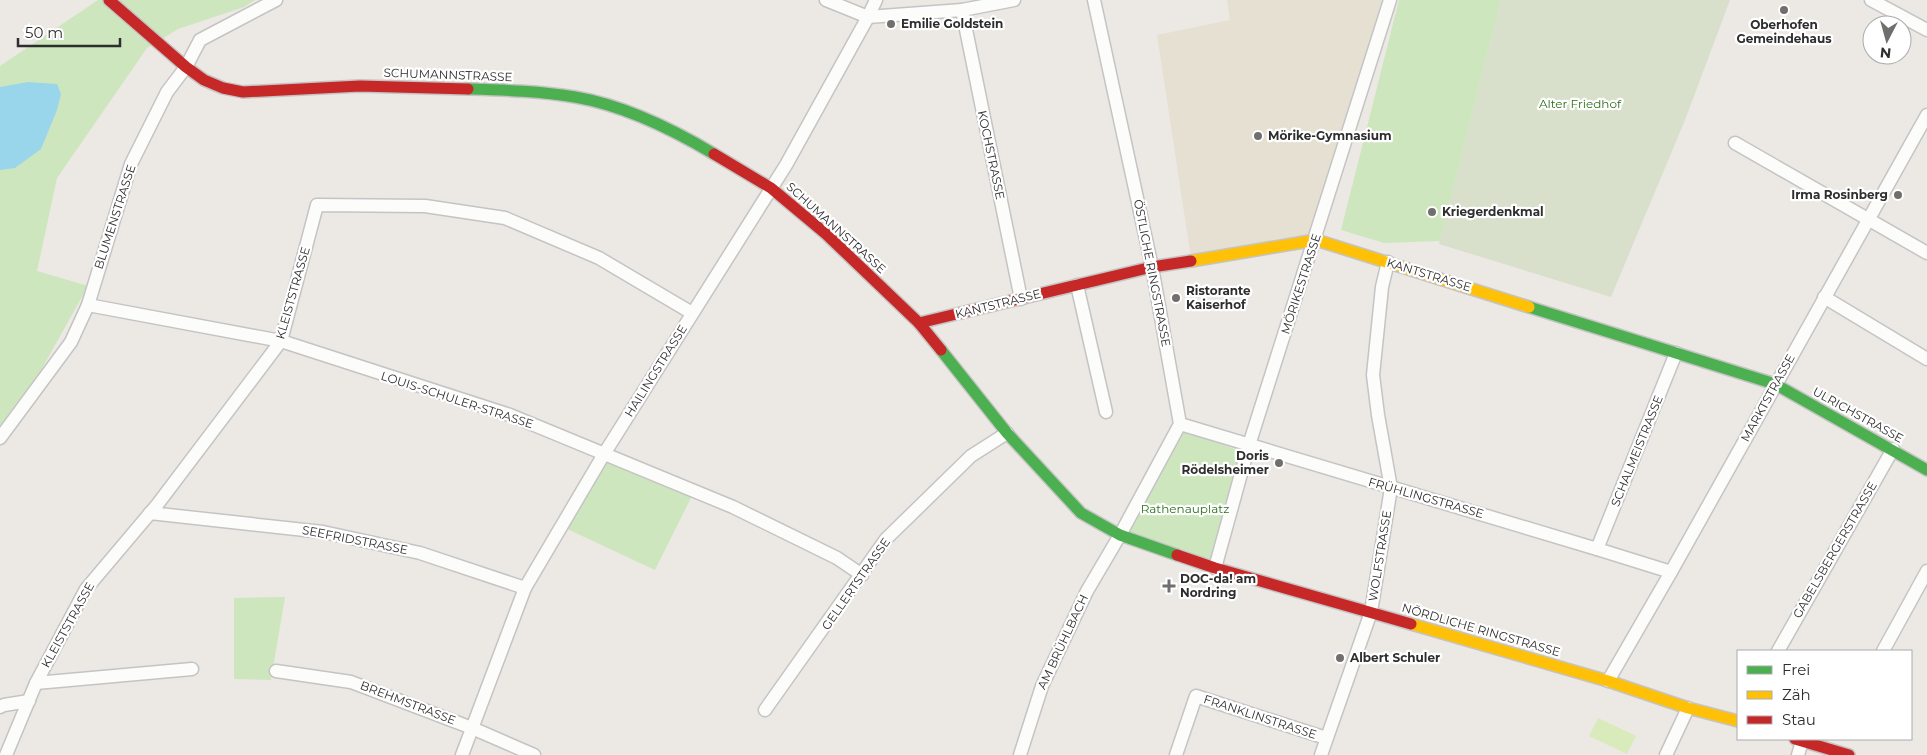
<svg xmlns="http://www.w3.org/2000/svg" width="1927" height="755" font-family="Montserrat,sans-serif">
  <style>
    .education { fill: #e6e0d3 }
    .green { fill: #cee6be }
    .cemetery { fill: #d8e0cc }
    .pitch { fill: #d9eabb }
    .water { fill: #99d6ec }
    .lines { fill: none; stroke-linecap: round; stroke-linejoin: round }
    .street-casing { stroke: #c5c4c5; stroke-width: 15 }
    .fast-casing { stroke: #c5c4c5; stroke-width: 14 }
    .slow-casing { stroke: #c5c4c5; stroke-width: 14 }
    .jam-casing { stroke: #c5c4c5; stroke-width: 14 }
    .street { stroke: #fcfcfb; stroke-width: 12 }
    .fast { stroke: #4caf50; stroke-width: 11 }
    .slow { stroke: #ffc107; stroke-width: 11 }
    .jam { stroke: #c62828; stroke-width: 11 }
    .poi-dot { fill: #706f6e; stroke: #fff; stroke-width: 2 }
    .labels { text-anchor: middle; stroke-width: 4.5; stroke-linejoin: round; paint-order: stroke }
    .poi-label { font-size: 12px; font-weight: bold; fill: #2e2e2e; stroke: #fff; text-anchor: start }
    .street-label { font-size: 12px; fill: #2e2e2e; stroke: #fff }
    .park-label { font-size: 12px; fill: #2c6e1b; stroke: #fff }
  </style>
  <rect width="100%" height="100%" fill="#ece8e4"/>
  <!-- education -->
  <polygon class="education" points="1227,0 1385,0 1314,237 1191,258 1157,35 1230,20"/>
  <!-- green -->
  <g class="green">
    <polygon points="98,0 255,0 244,7 178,29 147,48 57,178 37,271 88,286 40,372 0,426 0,66"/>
    <polygon points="1399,0 1501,0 1440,241 1384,243 1341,230"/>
    <polygon points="1182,431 1241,451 1211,560 1128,533"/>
    <polygon points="606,458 693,494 655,570 565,528"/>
    <polygon points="285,597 271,680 234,679 234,598"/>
  </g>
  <!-- cemetery -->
  <polygon class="cemetery" points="1501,0 1730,0 1685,120 1611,297 1439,244"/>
  <!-- pitch -->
  <polygon class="pitch" points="1598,718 1636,736 1627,754 1589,736"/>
  <!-- water -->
  <polygon class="water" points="28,82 57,84 61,94 57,110 41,149 15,168 0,170 0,87"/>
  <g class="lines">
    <!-- street casing -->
    <g class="street-casing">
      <g id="street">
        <polyline points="826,0 868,17 962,10 1014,0"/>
        <polyline points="1871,0 1927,30"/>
        <polyline points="962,10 1021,299"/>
        <polyline points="1735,143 1927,253"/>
        <polyline points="1077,285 1106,412"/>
        <polyline points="1824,297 1927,359"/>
        <polyline points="88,305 281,341 510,415 733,507 837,558 862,575"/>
        <polyline points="1180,424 1597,549 1671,572"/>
        <polyline points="0,438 71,342 88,305 131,164 167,92 186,67 200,40 276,0"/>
        <polyline points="150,513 323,532 420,553 525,588"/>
        <polyline points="1597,549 1676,353"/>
        <polyline points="1215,568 1249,445 1390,0"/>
        <polyline points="1778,651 1893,449"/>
        <polyline points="1883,651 1927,571"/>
        <polyline points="276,671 351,682 472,728 534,755"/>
        <polyline points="1608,681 1671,572 1927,115"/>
        <polyline points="36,683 192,669"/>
        <polyline points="0,707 4,705 29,701"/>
        <polyline points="765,710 886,539 971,456 1007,433"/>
        <polyline points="6,755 36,683 86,589 157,505 281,341 317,205 425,206 505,218 599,258 692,313"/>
        <polyline points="462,755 525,588 604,454 786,165 868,17 876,0"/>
        <polyline points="1020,755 1042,686 1087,591 1120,535 1180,424 1152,267 1094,0"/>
        <polyline points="1176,755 1196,696 1326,738"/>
        <polyline points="1321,755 1371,612 1391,488 1378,415 1373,375 1382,287 1388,262"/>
        <polyline points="1666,755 1688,708"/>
        <polyline points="1798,755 1802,741"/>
      </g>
    </g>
    <!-- fast casing -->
    <g class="fast-casing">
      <g id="fast">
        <path d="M468 89C503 90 541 91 575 97 622 105 674 130 714 154"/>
        <polyline points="1529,307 1775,384 1927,470"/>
        <polyline points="941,350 1007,433 1081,513 1120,535 1177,555"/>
      </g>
    </g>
    <!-- slow casing -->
    <g class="slow-casing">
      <g id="slow">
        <polyline points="1191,261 1316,240 1529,307"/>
        <polyline points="1411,624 1608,681 1688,708 1738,721"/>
      </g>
    </g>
    <!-- jam casing -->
    <g class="jam-casing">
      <g id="jam">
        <polyline points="109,0 186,67 204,80 223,88 243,92 360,86 468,89"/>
        <polyline points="714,154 771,188 826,234 919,323 941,350"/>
        <polyline points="919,323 1152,267 1191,261"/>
        <polyline points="1177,555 1215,568 1411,624"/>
        <polyline points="1795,739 1849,755"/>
      </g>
    </g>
    <!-- street -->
    <use href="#street" class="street"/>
    <!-- fast -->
    <use href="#fast" class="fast"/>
    <!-- slow -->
    <use href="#slow" class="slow"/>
    <!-- jam -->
    <use href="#jam" class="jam"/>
  </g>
  <!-- markers -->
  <g class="poi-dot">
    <circle cx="1784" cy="10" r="5"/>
    <circle cx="891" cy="24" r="5"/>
    <circle cx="1258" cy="136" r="5"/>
    <circle cx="1898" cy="195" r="5"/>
    <circle cx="1432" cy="212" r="5"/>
    <circle cx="1176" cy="298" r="5"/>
    <circle cx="1279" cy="463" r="5"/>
    <path d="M1166.5 578.5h5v5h5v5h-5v5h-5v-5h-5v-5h5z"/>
    <circle cx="1340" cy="658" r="5"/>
  </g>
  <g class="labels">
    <!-- poi labels -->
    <g class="poi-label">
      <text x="901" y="28">Emilie Goldstein</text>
      <text x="1784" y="29" text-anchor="middle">Oberhofen<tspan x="1784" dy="14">Gemeindehaus</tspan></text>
      <text x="1268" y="140">Mörike-Gymnasium</text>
      <text x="1888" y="199" text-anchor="end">Irma Rosinberg</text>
      <text x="1442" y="216">Kriegerdenkmal</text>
      <text x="1186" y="295">Ristorante<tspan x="1186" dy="14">Kaiserhof</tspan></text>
      <text x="1269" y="460" text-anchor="end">Doris<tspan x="1269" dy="14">Rödelsheimer</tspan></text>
      <text x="1180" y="583">DOC-da! am<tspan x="1180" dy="14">Nordring</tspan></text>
      <text x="1350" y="662">Albert Schuler</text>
    </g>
    <!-- street labels -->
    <g class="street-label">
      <text transform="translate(448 75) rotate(2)" y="4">SCHUMANNSTRASSE</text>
      <text transform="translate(991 155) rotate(78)" y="4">KOCHSTRASSE</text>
      <text transform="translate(115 217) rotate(-72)" y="4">BLUMENSTRASSE</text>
      <text transform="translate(836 228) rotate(42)" y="4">SCHUMANNSTRASSE</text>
      <text transform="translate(1152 273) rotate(79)" y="4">ÖSTLICHE RINGSTRASSE</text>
      <text transform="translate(1429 275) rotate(17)" y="4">KANTSTRASSE</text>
      <text transform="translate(1301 284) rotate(-72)" y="4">MÖRIKESTRASSE</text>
      <text transform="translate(293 293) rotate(-74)" y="4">KLEISTSTRASSE</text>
      <text transform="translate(998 304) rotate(-14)" y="4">KANTSTRASSE</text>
      <text transform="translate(656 371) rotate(-58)" y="4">HAILINGSTRASSE</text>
      <text transform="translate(1768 398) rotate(-61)" y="4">MARKTSTRASSE</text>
      <text transform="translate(457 400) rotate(18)" y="4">LOUIS-SCHULER-STRASSE</text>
      <text transform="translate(1858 415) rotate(29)" y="4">ULRICHSTRASSE</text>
      <text transform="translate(1637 451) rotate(-68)" y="4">SCHALMEISTRASSE</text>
      <text transform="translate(1426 498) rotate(16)" y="4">FRÜHLINGSTRASSE</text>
      <text transform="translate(355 540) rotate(11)" y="4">SEEFRIDSTRASSE</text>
      <text transform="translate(1835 550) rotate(-60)" y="4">GABELSBERGERSTRASSE</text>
      <text transform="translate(1380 556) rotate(-81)" y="4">WOLFSTRASSE</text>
      <text transform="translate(856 584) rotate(-55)" y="4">GELLERTSTRASSE</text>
      <text transform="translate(68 625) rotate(-61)" y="4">KLEISTSTRASSE</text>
      <text transform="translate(1481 630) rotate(16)" y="4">NÖRDLICHE RINGSTRASSE</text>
      <text transform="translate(1063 642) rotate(-65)" y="4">AM BRÜHLBACH</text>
      <text transform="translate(408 703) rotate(21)" y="4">BREHMSTRASSE</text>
      <text transform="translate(1260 717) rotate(18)" y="4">FRANKLINSTRASSE</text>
    </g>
    <!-- park labels -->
    <g class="park-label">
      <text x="1580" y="108">Alter Friedhof</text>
      <text x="1185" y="513">Rathenauplatz</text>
    </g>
  </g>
  <!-- legend -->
  <rect x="1737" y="650" width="175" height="90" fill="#ffffff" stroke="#ababab"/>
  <rect x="1747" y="666" width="25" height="8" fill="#4caf50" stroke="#ababab"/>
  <text x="1782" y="675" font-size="15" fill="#2e2e2e">Frei</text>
  <rect x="1747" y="691" width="25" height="8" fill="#ffc107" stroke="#ababab"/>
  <text x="1782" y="700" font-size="15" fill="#2e2e2e">Zäh</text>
  <rect x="1747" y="716" width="25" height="8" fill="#c62828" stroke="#ababab"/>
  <text x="1782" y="725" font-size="15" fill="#2e2e2e">Stau</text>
  <!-- north arrow -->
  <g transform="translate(1887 40) rotate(186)"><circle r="24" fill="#ffffff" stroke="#ababab"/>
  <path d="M0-4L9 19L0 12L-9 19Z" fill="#706f6e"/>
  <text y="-8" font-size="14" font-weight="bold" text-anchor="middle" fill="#2e2e2e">N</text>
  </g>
  <!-- scale -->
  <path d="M18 38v8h102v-8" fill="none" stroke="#2e2e2e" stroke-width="2.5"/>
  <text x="25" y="38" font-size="15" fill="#2e2e2e" stroke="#ffffff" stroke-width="4" paint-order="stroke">50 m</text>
</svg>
